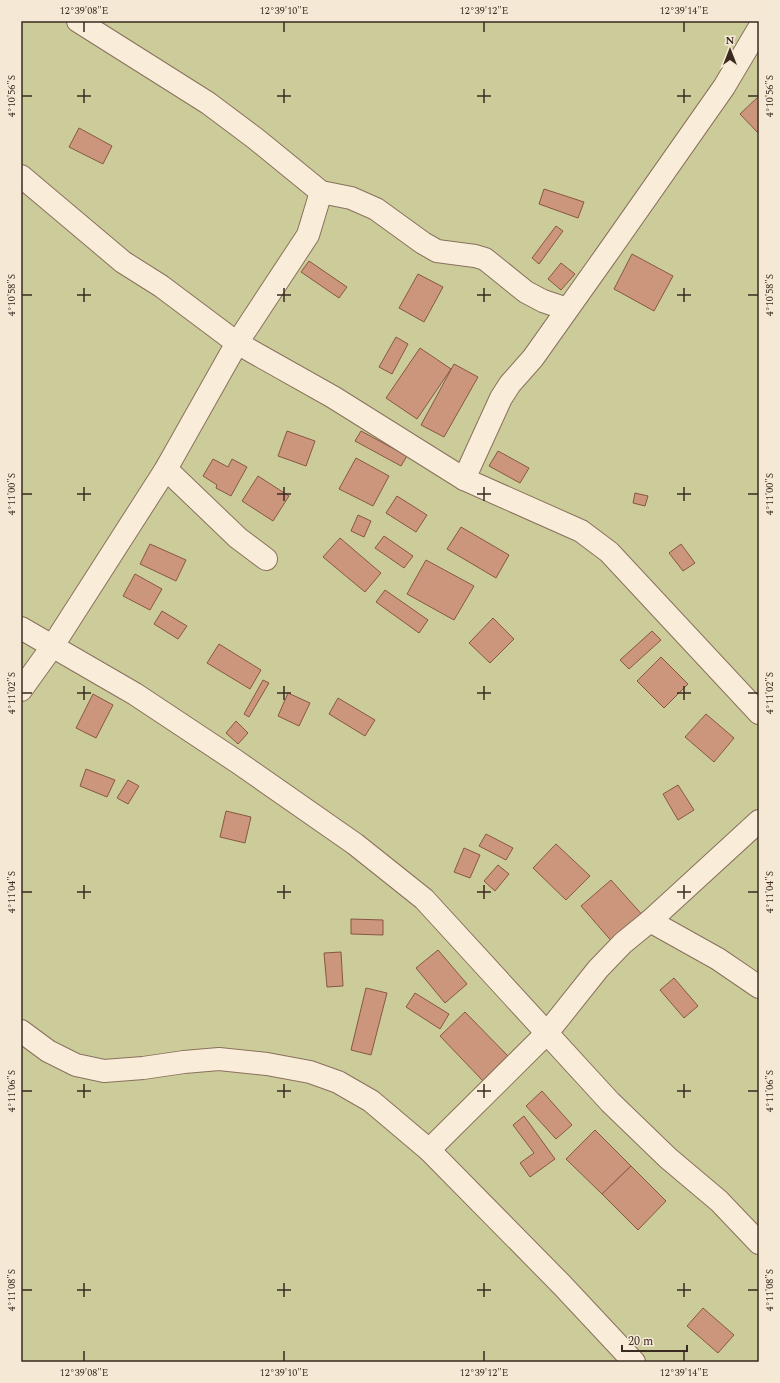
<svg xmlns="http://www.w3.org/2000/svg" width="780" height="1383" font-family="Spectral,serif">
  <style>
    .green { fill: #cbcc9a }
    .building { fill: #cc967d; stroke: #885742 }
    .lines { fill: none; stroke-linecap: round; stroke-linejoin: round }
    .minor-casing { stroke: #8a705c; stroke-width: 24 }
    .minor { stroke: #f9edda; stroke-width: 22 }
    .ticks { fill: none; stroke: #3a2a20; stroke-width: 1.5 }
    .neatline { fill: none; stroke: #3a2a20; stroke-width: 1.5 }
    .ticks-label { font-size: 10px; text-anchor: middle; fill: #3a2a20 }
  </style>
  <rect width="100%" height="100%" fill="#eedec6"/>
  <!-- green -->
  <rect class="green" x="21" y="21" width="738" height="1341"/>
  <!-- building -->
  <g class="building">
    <polygon points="758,97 759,98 759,134 740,114"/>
    <polygon points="79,128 112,146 103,164 69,147"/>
    <polygon points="544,189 584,202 578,218 539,204"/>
    <polygon points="556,226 563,231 539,264 532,258"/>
    <polygon points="632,254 673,276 654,311 614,289"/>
    <polygon points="309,261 347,287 339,298 301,272"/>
    <polygon points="561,263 575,274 561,290 548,279"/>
    <polygon points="418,274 443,287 424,322 399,308"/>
    <polygon points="396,337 408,344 392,374 379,367"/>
    <polygon points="420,348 451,369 417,419 386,398"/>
    <polygon points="454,364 478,377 444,437 421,425"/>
    <polygon points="287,431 315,441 306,466 278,456"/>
    <polygon points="361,431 407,456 401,466 355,441"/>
    <polygon points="498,451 529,468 520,483 489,466"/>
    <polygon points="356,458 389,476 373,506 339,489"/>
    <polygon points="213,459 228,467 232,459 247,467 231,496 216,488 217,485 203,476"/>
    <polygon points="258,476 289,496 273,521 242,501"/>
    <polygon points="635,493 648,496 645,506 633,503"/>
    <polygon points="397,496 427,515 416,532 386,513"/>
    <polygon points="358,515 371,521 364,537 351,531"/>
    <polygon points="461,527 509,555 496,578 447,549"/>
    <polygon points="384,536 413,556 404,568 375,548"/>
    <polygon points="340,538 381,573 365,592 323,557"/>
    <polygon points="150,544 186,560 176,581 140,564"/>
    <polygon points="681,544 695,563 683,571 669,553"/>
    <polygon points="426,560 474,586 454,620 407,594"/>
    <polygon points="135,574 162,589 150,610 123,596"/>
    <polygon points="385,590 428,620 419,633 376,602"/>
    <polygon points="162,611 187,626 178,639 154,624"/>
    <polygon points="493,618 514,639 490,663 469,643"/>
    <polygon points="652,631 661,640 629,669 620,660"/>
    <polygon points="219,644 261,670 250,689 207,663"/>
    <polygon points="661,657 688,684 664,708 637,681"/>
    <polygon points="263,680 269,683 249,717 244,714"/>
    <polygon points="288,693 310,703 299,726 278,716"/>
    <polygon points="93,694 113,705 96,738 76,728"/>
    <polygon points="338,698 375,720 365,736 329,714"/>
    <polygon points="706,714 734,738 714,762 685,737"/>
    <polygon points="236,721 248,733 238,744 226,733"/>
    <polygon points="86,769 115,780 107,797 80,786"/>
    <polygon points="128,780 139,786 128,804 117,798"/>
    <polygon points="678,785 694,810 678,820 663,794"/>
    <polygon points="226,811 251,817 245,843 220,837"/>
    <polygon points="486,834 513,848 506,860 479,846"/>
    <polygon points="556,844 590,876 566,900 533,868"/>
    <polygon points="464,848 480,855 470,878 454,872"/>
    <polygon points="498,865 509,874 495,891 484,881"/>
    <polygon points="611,880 645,918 614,944 581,906"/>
    <polygon points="351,919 383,920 383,935 351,934"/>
    <polygon points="438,950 467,984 445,1003 416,968"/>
    <polygon points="341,952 343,986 327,987 324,953"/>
    <polygon points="674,978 698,1006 684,1018 660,990"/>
    <polygon points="366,988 387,993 371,1055 351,1050"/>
    <polygon points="415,993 449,1014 440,1029 406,1007"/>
    <polygon points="465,1012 508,1056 483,1081 440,1036"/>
    <polygon points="542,1091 572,1125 556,1139 526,1106"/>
    <polygon points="524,1116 555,1159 530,1177 520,1163 534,1153 513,1125"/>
    <polygon points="595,1130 631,1166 602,1194 566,1159"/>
    <polygon points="631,1166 666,1201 638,1230 602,1194"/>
    <polygon points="703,1308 734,1335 718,1353 687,1326"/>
  </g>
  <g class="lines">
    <!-- minor casing -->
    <g class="minor-casing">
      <g id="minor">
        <polyline points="78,21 208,103 256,139 321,192 351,198 376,209 423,243 437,251 475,256 485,259 526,292 543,301 567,309"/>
        <polyline points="21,176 123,262 161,286 237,343 333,397 464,479 581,531 609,552 759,713"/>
        <polyline points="166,469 238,538 266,559"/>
        <polyline points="464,479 501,398 510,384 533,358 604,258 724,87 759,28"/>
        <polyline points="21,628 135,694 236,761 355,844 424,899 610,1102 668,1158 719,1201 759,1243"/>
        <polyline points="21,690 52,647 166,469 237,343 308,235 321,192"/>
        <polyline points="650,921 718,959 759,987"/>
        <polyline points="21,1031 48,1051 76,1065 104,1071 143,1068 184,1062 219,1059 267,1064 310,1072 338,1082 371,1101 429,1150 562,1285 634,1362"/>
        <polyline points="429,1150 547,1033 598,969 623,943 650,921 759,821"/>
      </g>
    </g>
    <!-- minor -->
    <use href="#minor" class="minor"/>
  </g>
  <!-- ticks -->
  <path class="ticks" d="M84 22V32M284 22V32M484 22V32M684 22V32M84 89V103M284 89V103M484 89V103M684 89V103M22 96H32M77 96H91M277 96H291M477 96H491M677 96H691M748 96H758M84 288V302M284 288V302M484 288V302M684 288V302M22 295H32M77 295H91M277 295H291M477 295H491M677 295H691M748 295H758M84 487V501M284 487V501M484 487V501M684 487V501M22 494H32M77 494H91M277 494H291M477 494H491M677 494H691M748 494H758M84 686V700M284 686V700M484 686V700M684 686V700M22 693H32M77 693H91M277 693H291M477 693H491M677 693H691M748 693H758M84 885V899M284 885V899M484 885V899M684 885V899M22 892H32M77 892H91M277 892H291M477 892H491M677 892H691M748 892H758M84 1084V1098M284 1084V1098M484 1084V1098M684 1084V1098M22 1091H32M77 1091H91M277 1091H291M477 1091H491M677 1091H691M748 1091H758M84 1283V1297M284 1283V1297M484 1283V1297M684 1283V1297M22 1290H32M77 1290H91M277 1290H291M477 1290H491M677 1290H691M748 1290H758M84 1351V1361M284 1351V1361M484 1351V1361M684 1351V1361"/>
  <!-- border -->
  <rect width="780" height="1383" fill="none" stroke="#f5e9d6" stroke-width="44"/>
  <!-- north arrow -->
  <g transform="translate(730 50)" stroke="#f5e9d6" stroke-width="3" paint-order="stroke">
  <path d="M0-3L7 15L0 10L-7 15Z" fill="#3a2a20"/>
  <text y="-6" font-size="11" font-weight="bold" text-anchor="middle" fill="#3a2a20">N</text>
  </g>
  <!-- scale -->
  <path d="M622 1345v6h65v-6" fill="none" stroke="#3a2a20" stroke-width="2"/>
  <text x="628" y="1345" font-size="12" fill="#3a2a20" stroke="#f5e9d6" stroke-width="3" paint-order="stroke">20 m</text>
  <rect x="22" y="22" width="736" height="1339" class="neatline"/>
  <g class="ticks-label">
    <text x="84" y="14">12°39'08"E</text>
    <text x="284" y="14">12°39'10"E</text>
    <text x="484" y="14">12°39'12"E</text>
    <text x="684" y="14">12°39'14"E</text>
    <text transform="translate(11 96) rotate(-90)" y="4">4°10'56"S</text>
    <text transform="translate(769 96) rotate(-90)" y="4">4°10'56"S</text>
    <text transform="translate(11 295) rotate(-90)" y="4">4°10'58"S</text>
    <text transform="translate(769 295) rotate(-90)" y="4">4°10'58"S</text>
    <text transform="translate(11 494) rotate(-90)" y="4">4°11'00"S</text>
    <text transform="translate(769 494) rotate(-90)" y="4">4°11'00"S</text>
    <text transform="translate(11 693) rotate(-90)" y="4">4°11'02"S</text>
    <text transform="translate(769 693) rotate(-90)" y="4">4°11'02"S</text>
    <text transform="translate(11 892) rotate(-90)" y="4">4°11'04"S</text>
    <text transform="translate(769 892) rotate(-90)" y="4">4°11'04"S</text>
    <text transform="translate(11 1091) rotate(-90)" y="4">4°11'06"S</text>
    <text transform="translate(769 1091) rotate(-90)" y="4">4°11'06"S</text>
    <text transform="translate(11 1290) rotate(-90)" y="4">4°11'08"S</text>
    <text transform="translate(769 1290) rotate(-90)" y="4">4°11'08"S</text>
    <text x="84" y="1376">12°39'08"E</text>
    <text x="284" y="1376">12°39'10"E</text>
    <text x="484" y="1376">12°39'12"E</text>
    <text x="684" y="1376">12°39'14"E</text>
  </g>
</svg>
